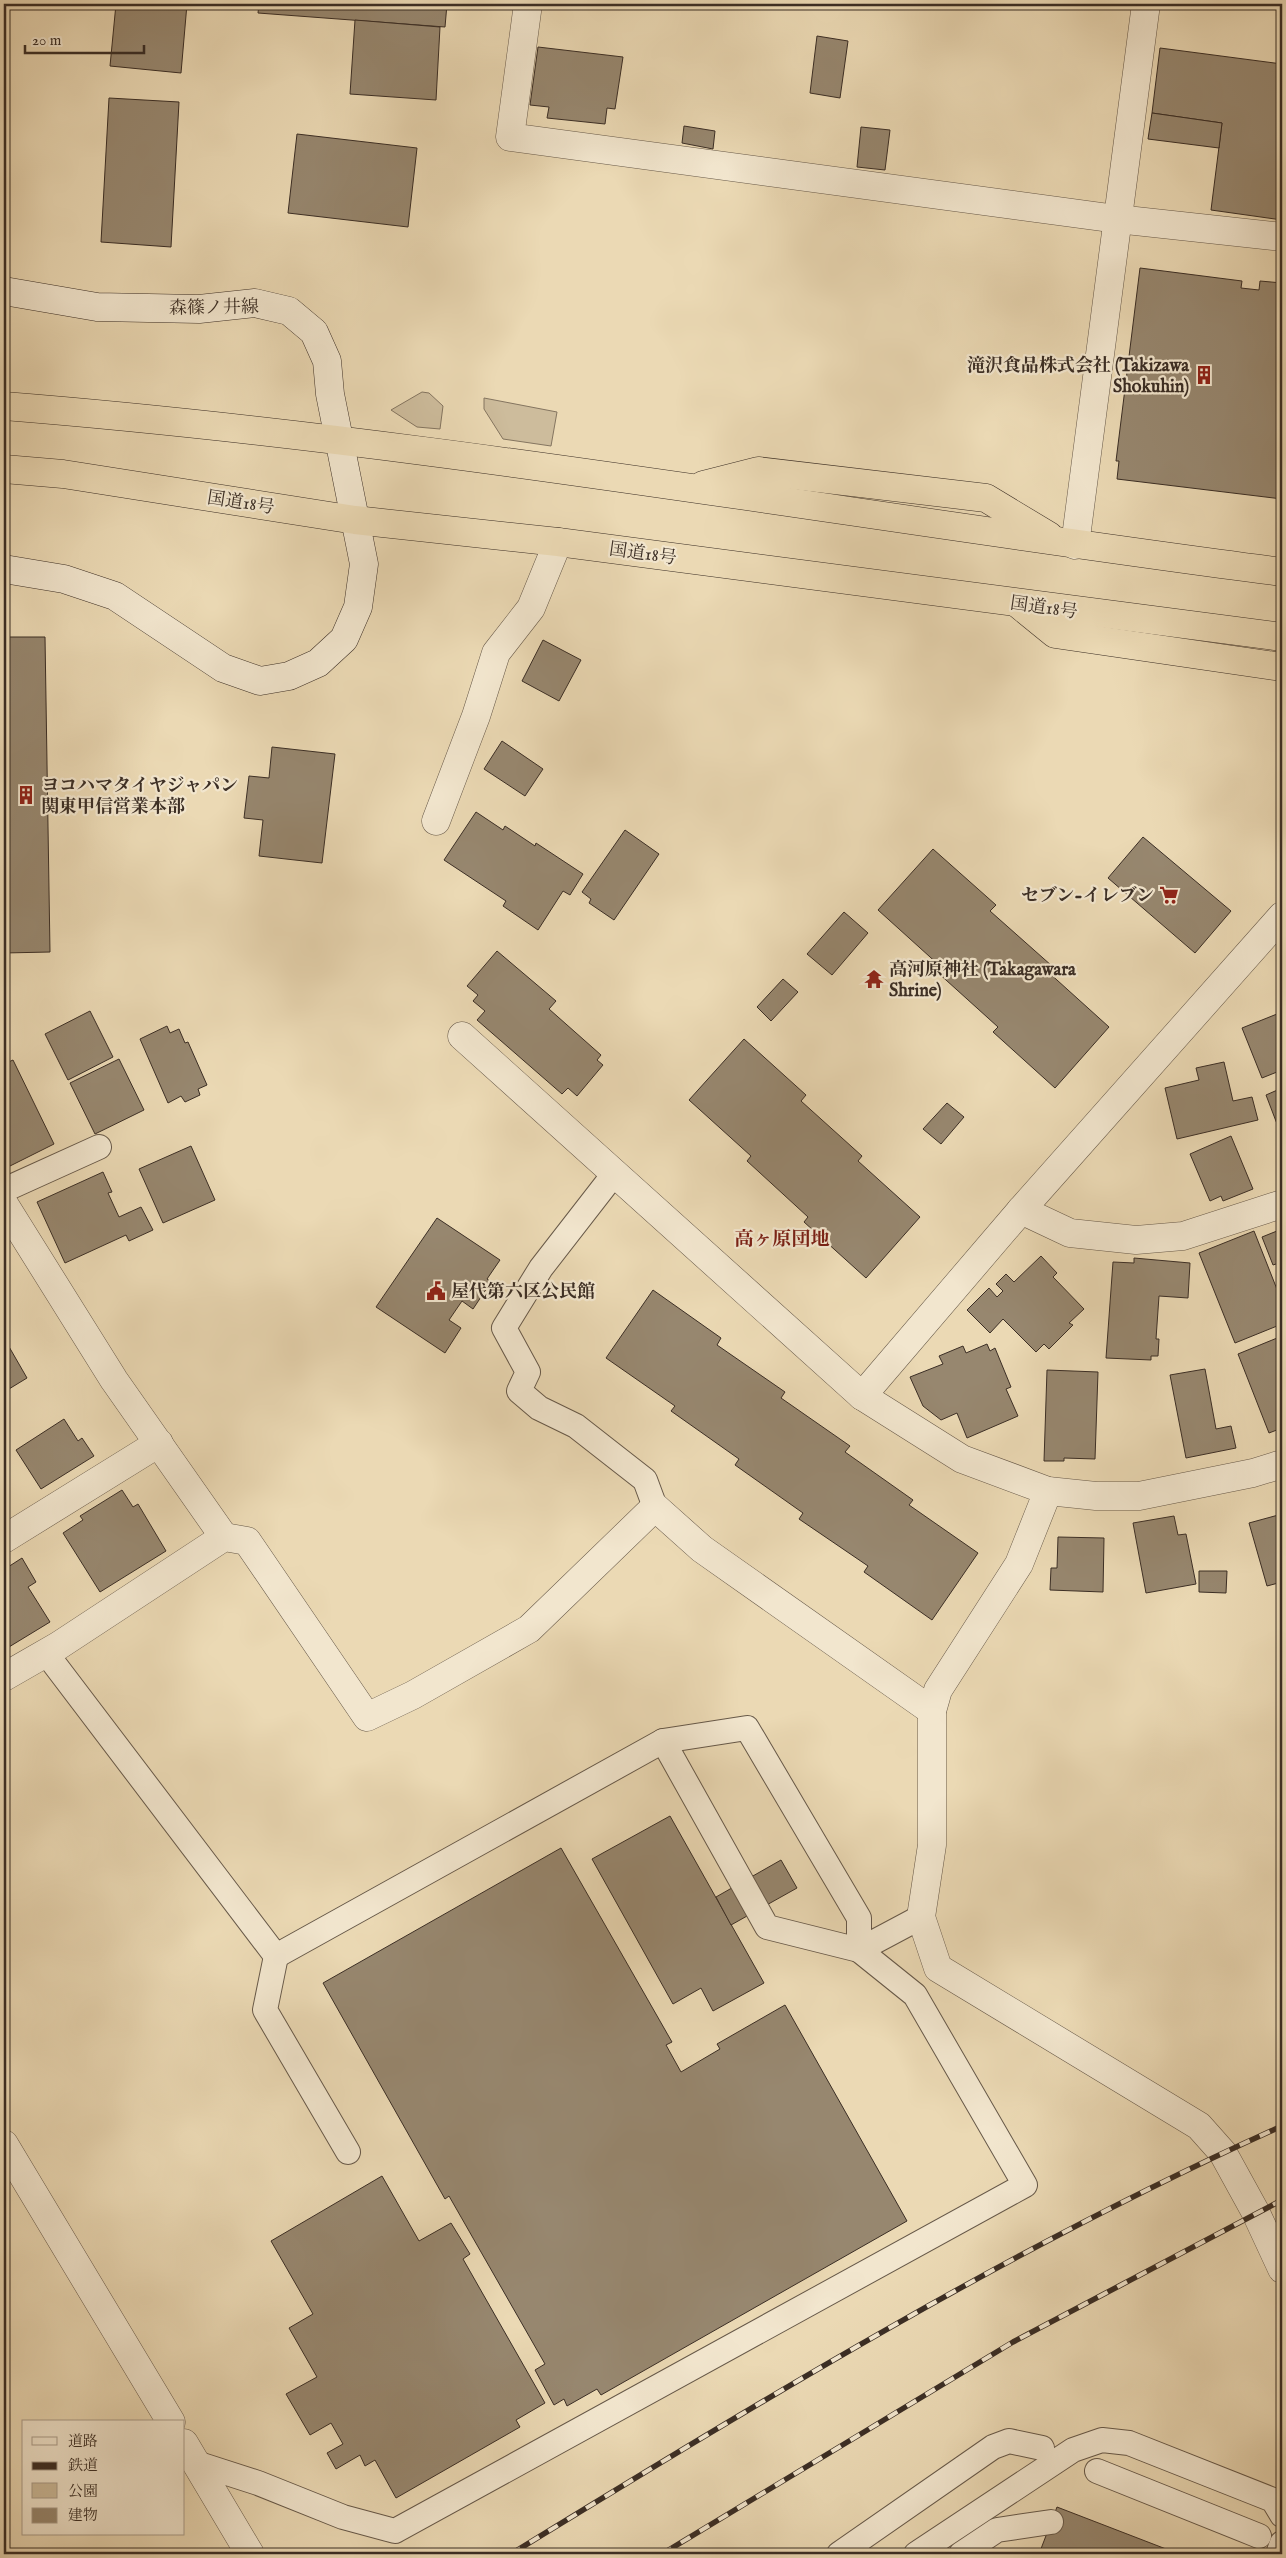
<svg xmlns="http://www.w3.org/2000/svg" width="1286" height="2558" font-family="'IM FELL English','Noto Serif JP',serif">
  <style>
    .green { fill: #cdbc9c; stroke: #847560 }
    .building { fill: #97876f; stroke: #3b2e25 }
    .lines { fill: none; stroke-linecap: round; stroke-linejoin: round }
    .lane-casing { stroke: #675949; stroke-width: 26 }
    .street-casing { stroke: #675949; stroke-width: 29 }
    .secondary-casing { stroke: #3b2e25; stroke-width: 29 }
    .highway-casing { stroke: #3b2e25; stroke-width: 29 }
    .lane { stroke: #f2e6ce; stroke-width: 24 }
    .street { stroke: #f2e6ce; stroke-width: 28 }
    .secondary { stroke: #f2e6ce; stroke-width: 28 }
    .highway { stroke: #ebd9b4; stroke-width: 28 }
    .rail-casing { stroke: #3b2e25; stroke-width: 5.5 }
    .rail { stroke: #f2e6ce; stroke-width: 4; stroke-dasharray: 11; stroke-linecap: butt }
    .labels { text-anchor: middle; stroke-width: 4.5; stroke-linejoin: round; paint-order: stroke }
    .street-label { font-size: 18px; fill: #3b2e25; stroke: #f2e6ce }
    .poi-label { font-size: 18px; font-weight: bold; fill: #3b2e25; stroke: #f2e6ce; text-anchor: start }
    .neighbourhood-label { font-size: 19px; font-weight: bold; fill: #7a1f14; stroke: #f2e6ce }
  </style>
  <rect width="100%" height="100%" fill="#ebd9b4"/>
  <filter id="stains"><feTurbulence type="fractalNoise" baseFrequency=".004" numOctaves="4"/><feColorMatrix values="0 0 0 0 .2 0 0 0 0 .09 0 0 0 0 .02 0 0 0 .5 -.17"/></filter>
  <radialGradient id="worn" r=".72"><stop offset=".6" stop-color="#630" stop-opacity="0"/><stop offset="1" stop-color="#630" stop-opacity=".3"/></radialGradient>
  <!-- green -->
  <g class="green">
    <polygon points="422,392 429,393 443,406 440,429 417,427 391,410"/>
    <polygon points="484,398 557,412 551,446 503,439 484,409"/>
  </g>
  <!-- building -->
  <g class="building">
    <polygon points="116,4 187,4 181,73 110,66"/>
    <polygon points="259,4 447,4 445,27 258,13"/>
    <polygon points="355,20 440,27 436,100 350,94"/>
    <polygon points="817,36 848,41 840,98 810,93"/>
    <polygon points="538,47 623,57 615,109 607,108 605,124 547,118 549,107 530,105"/>
    <polygon points="1160,48 1282,64 1282,220 1211,210 1222,123 1152,113"/>
    <polygon points="109,98 179,102 171,247 101,242"/>
    <polygon points="1152,113 1222,123 1219,148 1148,139"/>
    <polygon points="684,126 715,131 713,149 682,143"/>
    <polygon points="861,127 890,130 885,170 857,167"/>
    <polygon points="297,134 417,148 408,227 288,213"/>
    <polygon points="1140,268 1242,281 1241,288 1259,290 1260,281 1282,283 1282,499 1117,479 1119,461 1116,461"/>
    <polygon points="4,637 45,637 50,952 4,953"/>
    <polygon points="543,640 581,660 559,701 522,681"/>
    <polygon points="502,741 543,769 525,796 484,769"/>
    <polygon points="272,747 335,754 322,863 259,856 263,820 244,818 249,776 269,778"/>
    <polygon points="476,812 503,830 505,826 535,846 536,843 583,874 570,895 563,891 538,930 503,906 506,901 444,860"/>
    <polygon points="625,830 659,854 614,920 589,903 591,899 582,892"/>
    <polygon points="1143,837 1231,911 1195,953 1108,878"/>
    <polygon points="933,849 996,905 990,911 1052,966 1047,971 1109,1027 1055,1088 993,1032 998,1027 936,971 940,966 878,910"/>
    <polygon points="844,912 868,933 832,975 807,954"/>
    <polygon points="497,951 556,1001 549,1009 601,1055 597,1060 603,1065 577,1096 568,1088 562,1094 477,1020 485,1011 473,1001 478,995 467,986"/>
    <polygon points="783,979 798,992 771,1021 757,1007"/>
    <polygon points="90,1011 113,1057 68,1080 45,1034"/>
    <polygon points="1282,1012 1282,1070 1262,1078 1242,1028"/>
    <polygon points="167,1026 170,1033 179,1029 185,1043 188,1042 207,1085 198,1089 200,1095 185,1102 181,1096 168,1103 140,1039"/>
    <polygon points="744,1039 806,1095 801,1101 862,1156 858,1161 920,1217 866,1278 804,1222 808,1217 747,1161 751,1156 689,1100"/>
    <polygon points="119,1059 144,1110 95,1134 70,1083"/>
    <polygon points="13,1060 54,1144 8,1167 4,1158 4,1064"/>
    <polygon points="1224,1062 1233,1101 1252,1097 1258,1120 1177,1139 1165,1088 1199,1080 1196,1068"/>
    <polygon points="1282,1088 1282,1137 1266,1095"/>
    <polygon points="947,1103 964,1117 941,1144 923,1129"/>
    <polygon points="1231,1136 1253,1189 1223,1201 1221,1196 1210,1201 1190,1154"/>
    <polygon points="191,1146 215,1200 163,1223 139,1169"/>
    <polygon points="103,1172 112,1192 108,1193 119,1217 141,1207 153,1230 129,1241 126,1235 65,1263 37,1202"/>
    <polygon points="437,1218 500,1260 487,1279 491,1282 473,1309 462,1301 449,1320 461,1328 445,1353 376,1307"/>
    <polygon points="1282,1229 1282,1262 1273,1265 1262,1237"/>
    <polygon points="1254,1231 1282,1302 1282,1324 1235,1343 1199,1253"/>
    <polygon points="1041,1256 1057,1273 1053,1277 1084,1309 1069,1323 1073,1325 1049,1349 1044,1344 1036,1352 1003,1319 990,1333 967,1310 989,1288 997,1297 1003,1291 996,1284 1006,1274 1014,1282"/>
    <polygon points="1134,1258 1190,1263 1188,1298 1159,1296 1156,1339 1159,1339 1158,1356 1151,1356 1151,1360 1106,1358 1113,1262 1134,1263"/>
    <polygon points="653,1290 721,1338 717,1345 785,1392 781,1398 850,1446 845,1452 913,1500 909,1505 978,1553 932,1620 864,1572 868,1566 799,1519 803,1513 735,1465 739,1459 671,1411 675,1406 606,1358"/>
    <polygon points="1282,1336 1282,1428 1269,1433 1238,1354"/>
    <polygon points="4,1338 27,1378 4,1392"/>
    <polygon points="987,1344 990,1351 995,1348 1011,1387 1006,1389 1018,1416 967,1438 957,1413 941,1420 923,1406 910,1377 943,1364 939,1356 963,1346 966,1353"/>
    <polygon points="1205,1369 1216,1429 1231,1426 1236,1448 1186,1458 1170,1375"/>
    <polygon points="1047,1370 1098,1372 1095,1459 1064,1458 1064,1461 1044,1461"/>
    <polygon points="64,1419 78,1441 82,1438 94,1456 41,1489 16,1450"/>
    <polygon points="122,1490 133,1507 138,1504 166,1551 100,1592 63,1533 83,1520 80,1516"/>
    <polygon points="1282,1514 1282,1582 1267,1586 1249,1523"/>
    <polygon points="1174,1516 1178,1535 1186,1534 1196,1584 1146,1593 1133,1523"/>
    <polygon points="1058,1537 1104,1538 1103,1592 1050,1590 1051,1568 1057,1568"/>
    <polygon points="22,1558 36,1582 28,1587 50,1622 4,1650 4,1563 8,1567"/>
    <polygon points="1199,1571 1227,1571 1226,1593 1199,1592"/>
    <polygon points="670,1816 764,1983 713,2011 701,1988 673,2004 592,1859"/>
    <polygon points="561,1848 672,2042 666,2045 681,2072 720,2049 717,2044 785,2005 907,2221 601,2395 597,2389 567,2406 564,2399 554,2405 535,2370 545,2364 449,2196 445,2199 323,1983"/>
    <polygon points="781,1860 797,1888 731,1925 716,1897"/>
    <polygon points="382,2176 419,2241 451,2223 470,2254 463,2259 545,2403 516,2420 520,2427 396,2498 375,2460 365,2466 360,2455 336,2469 327,2453 343,2444 331,2423 310,2435 286,2394 317,2377 289,2328 313,2314 271,2241"/>
    <polygon points="1057,2507 1179,2554 1039,2554"/>
  </g>
  <g class="lines">
    <!-- lane casing -->
    <g class="lane-casing">
      <g id="lane">
        <polyline points="614,1174 541,1268 504,1328 528,1372 519,1391 539,1408 576,1426 645,1480 655,1507"/>
        <polyline points="4,1190 99,1147"/>
        <polyline points="46,1653 276,1956 663,1741 747,1728 859,1918 859,1950 915,1995 1025,2185 395,2531 343,2517 258,2483 196,2463"/>
        <polyline points="663,1741 767,1927 859,1950 921,1917"/>
        <polyline points="276,1956 265,2010 348,2152"/>
        <polyline points="1097,2471 1259,2536"/>
        <polyline points="839,2554 993,2447 1009,2441 1042,2448"/>
        <polyline points="916,2554 1073,2450 1102,2440 1129,2443 1273,2500 1282,2515"/>
        <polyline points="961,2554 997,2530 1051,2522"/>
        <polyline points="1278,2554 1282,2543"/>
      </g>
    </g>
    <!-- street casing -->
    <g class="street-casing">
      <g id="street">
        <polyline points="528,4 510,137 1117,219 1282,237"/>
        <polyline points="1075,545 1146,4"/>
        <polyline points="436,821 476,716 496,653 531,608 558,542"/>
        <polyline points="462,1036 862,1396 962,1459 1048,1491 1096,1496 1139,1496 1253,1473 1282,1464"/>
        <polyline points="4,1204 114,1380 224,1537"/>
        <polyline points="1021,1210 1070,1233 1136,1240 1183,1236 1282,1204"/>
        <polyline points="862,1396 1021,1210 1282,916"/>
        <polyline points="1048,1491 1019,1564 938,1690 932,1711 932,1845 921,1917 938,1968 1199,2126 1223,2153 1256,2213 1282,2269"/>
        <polyline points="4,1539 159,1443"/>
        <polyline points="4,1677 58,1646 224,1537 247,1541 367,1717 413,1695 529,1629 655,1507 702,1549 932,1711"/>
        <polyline points="4,2144 171,2422"/>
        <polyline points="184,2443 250,2554"/>
      </g>
    </g>
    <!-- secondary casing -->
    <g class="secondary-casing">
      <polyline id="secondary" points="4,291 97,307 199,309 255,303 289,311 314,332 327,361 330,394 364,564 358,607 344,639 318,663 289,676 260,681 223,668 115,596 64,579 4,569"/>
    </g>
    <!-- highway casing -->
    <g class="highway-casing">
      <g id="highway">
        <path d="M4 406C432 440 856 517 1282 572"/>
        <polyline points="4,469 63,474 355,520 558,542 1282,637"/>
        <polyline points="703,485 758,471 986,498 1049,536"/>
        <polyline points="1017,603 1055,634 1282,667"/>
      </g>
    </g>
    <!-- lane -->
    <use href="#lane" class="lane"/>
    <!-- street -->
    <use href="#street" class="street"/>
    <!-- secondary -->
    <use href="#secondary" class="secondary"/>
    <!-- highway -->
    <use href="#highway" class="highway"/>
    <!-- rail casing -->
    <g class="rail-casing">
      <g id="rail">
        <path d="M511 2554C761 2401 1014 2246 1282 2126"/>
        <polyline points="662,2554 1013,2342 1282,2200"/>
      </g>
    </g>
    <!-- rail -->
    <use href="#rail" class="rail"/>
  </g>
  <!-- icons -->
  <defs>
    <g id="building-bare" transform="scale(1.5)"><path d="M-4-6H4V6H1V3H-1V6H-4ZM-2.5-4.3h1.7v1.8h-1.7ZM.8-4.3h1.7v1.8H.8ZM-2.5-1h1.7V.8h-1.7ZM.8-1h1.7V.8H.8Z" fill="#8f2418" stroke="#f2e6ce" stroke-width="2.5" paint-order="stroke"/></g>
    <g id="supermarket-bare" transform="scale(1.5)"><path d="M-6-5.5h2.5l.6 2H6L4.5 2H-2.5L-4.4-4H-6ZM-1.5 3.2a1.3 1.3 0 1 0 .1 0ZM3 3.2a1.3 1.3 0 1 0 .1 0Z" fill="#8f2418" stroke="#f2e6ce" stroke-width="2.5" paint-order="stroke"/></g>
    <g id="temple-bare" transform="scale(1.5)"><path d="M0-6L5-2H3V0L6.5 2.5H4V6H1.5V3h-3V6H-4V2.5H-6.5L-3 0V-2H-5Z" fill="#8f2418" stroke="#f2e6ce" stroke-width="2.5" paint-order="stroke"/></g>
    <g id="civic-bare" transform="scale(1.5)"><path d="M-.6-6.5H3V-4.5H.6V-3L4-1V1h2V6H-6V1h2V-1L-.6-3ZM-1.2 2.5V6h2.4V2.5Z" fill="#8f2418" stroke="#f2e6ce" stroke-width="2.5" paint-order="stroke"/></g>
  </defs>
  <g fill-rule="evenodd">
    <use href="#building-bare" x="1204" y="375"/>
    <use href="#building-bare" x="26" y="795"/>
    <use href="#supermarket-bare" x="1169" y="895"/>
    <use href="#temple-bare" x="874" y="979"/>
    <use href="#civic-bare" x="436" y="1291"/>
  </g>
  <g class="labels">
    <!-- street labels -->
    <g class="street-label">
      <text transform="translate(214 307) rotate(-1)" y="6">森篠ノ井線</text>
      <text transform="translate(241 502) rotate(9)" y="6">国道18号</text>
      <text transform="translate(643 553) rotate(8)" y="6">国道18号</text>
      <text transform="translate(1044 607) rotate(8)" y="6">国道18号</text>
    </g>
    <!-- poi labels -->
    <g class="poi-label">
      <text x="1189" y="371" text-anchor="end">滝沢食品株式会社 (Takizawa<tspan x="1189" dy="21">Shokuhin)</tspan></text>
      <text x="41" y="791">ヨコハマタイヤジャパン<tspan x="41" dy="21">関東甲信営業本部</tspan></text>
      <text x="1154" y="901" text-anchor="end">セブン-イレブン</text>
      <text x="889" y="975">高河原神社 (Takagawara<tspan x="889" dy="21">Shrine)</tspan></text>
      <text x="451" y="1297">屋代第六区公民館</text>
    </g>
    <!-- neighbourhood labels -->
    <g class="neighbourhood-label">
      <text x="782" y="1245">高ヶ原団地</text>
    </g>
  </g>
  <!-- margin -->
  <rect width="1286" height="2558" fill="none" stroke="#ebd9b4" stroke-width="20"/>
  <rect x="5" y="5" width="1276" height="2548" fill="none" stroke="#3b2e25" stroke-width="2.5"/>
  <rect x="10" y="10" width="1266" height="2538" fill="none" stroke="#3b2e25"/>
  <!-- legend -->
  <rect x="22" y="2420" width="162" height="115" fill="#f2e6ce" stroke="#a99c8a"/>
  <rect x="32" y="2437" width="25" height="8" fill="#f2e6ce" stroke="#a99c8a"/>
  <text x="68" y="2446" font-size="15" fill="#3b2e25">道路</text>
  <rect x="32" y="2462" width="25" height="8" fill="#3b2e25" stroke="#a99c8a"/>
  <text x="68" y="2470" font-size="15" fill="#3b2e25">鉄道</text>
  <rect x="32" y="2483" width="25" height="15" fill="#cdbc9c" stroke="#a99c8a"/>
  <text x="68" y="2496" font-size="15" fill="#3b2e25">公園</text>
  <rect x="32" y="2508" width="25" height="15" fill="#97876f" stroke="#a99c8a"/>
  <text x="68" y="2520" font-size="15" fill="#3b2e25">建物</text>
  <!-- scale -->
  <path d="M25 45v8h119v-8" fill="none" stroke="#3b2e25" stroke-width="2.5"/>
  <text x="32" y="45" font-size="15" fill="#3b2e25" stroke="#f2e6ce" stroke-width="4" paint-order="stroke">20 m</text>
  <rect width="100%" height="100%" filter="url(#stains)"/>
  <rect width="100%" height="100%" fill="url(#worn)"/>
</svg>
